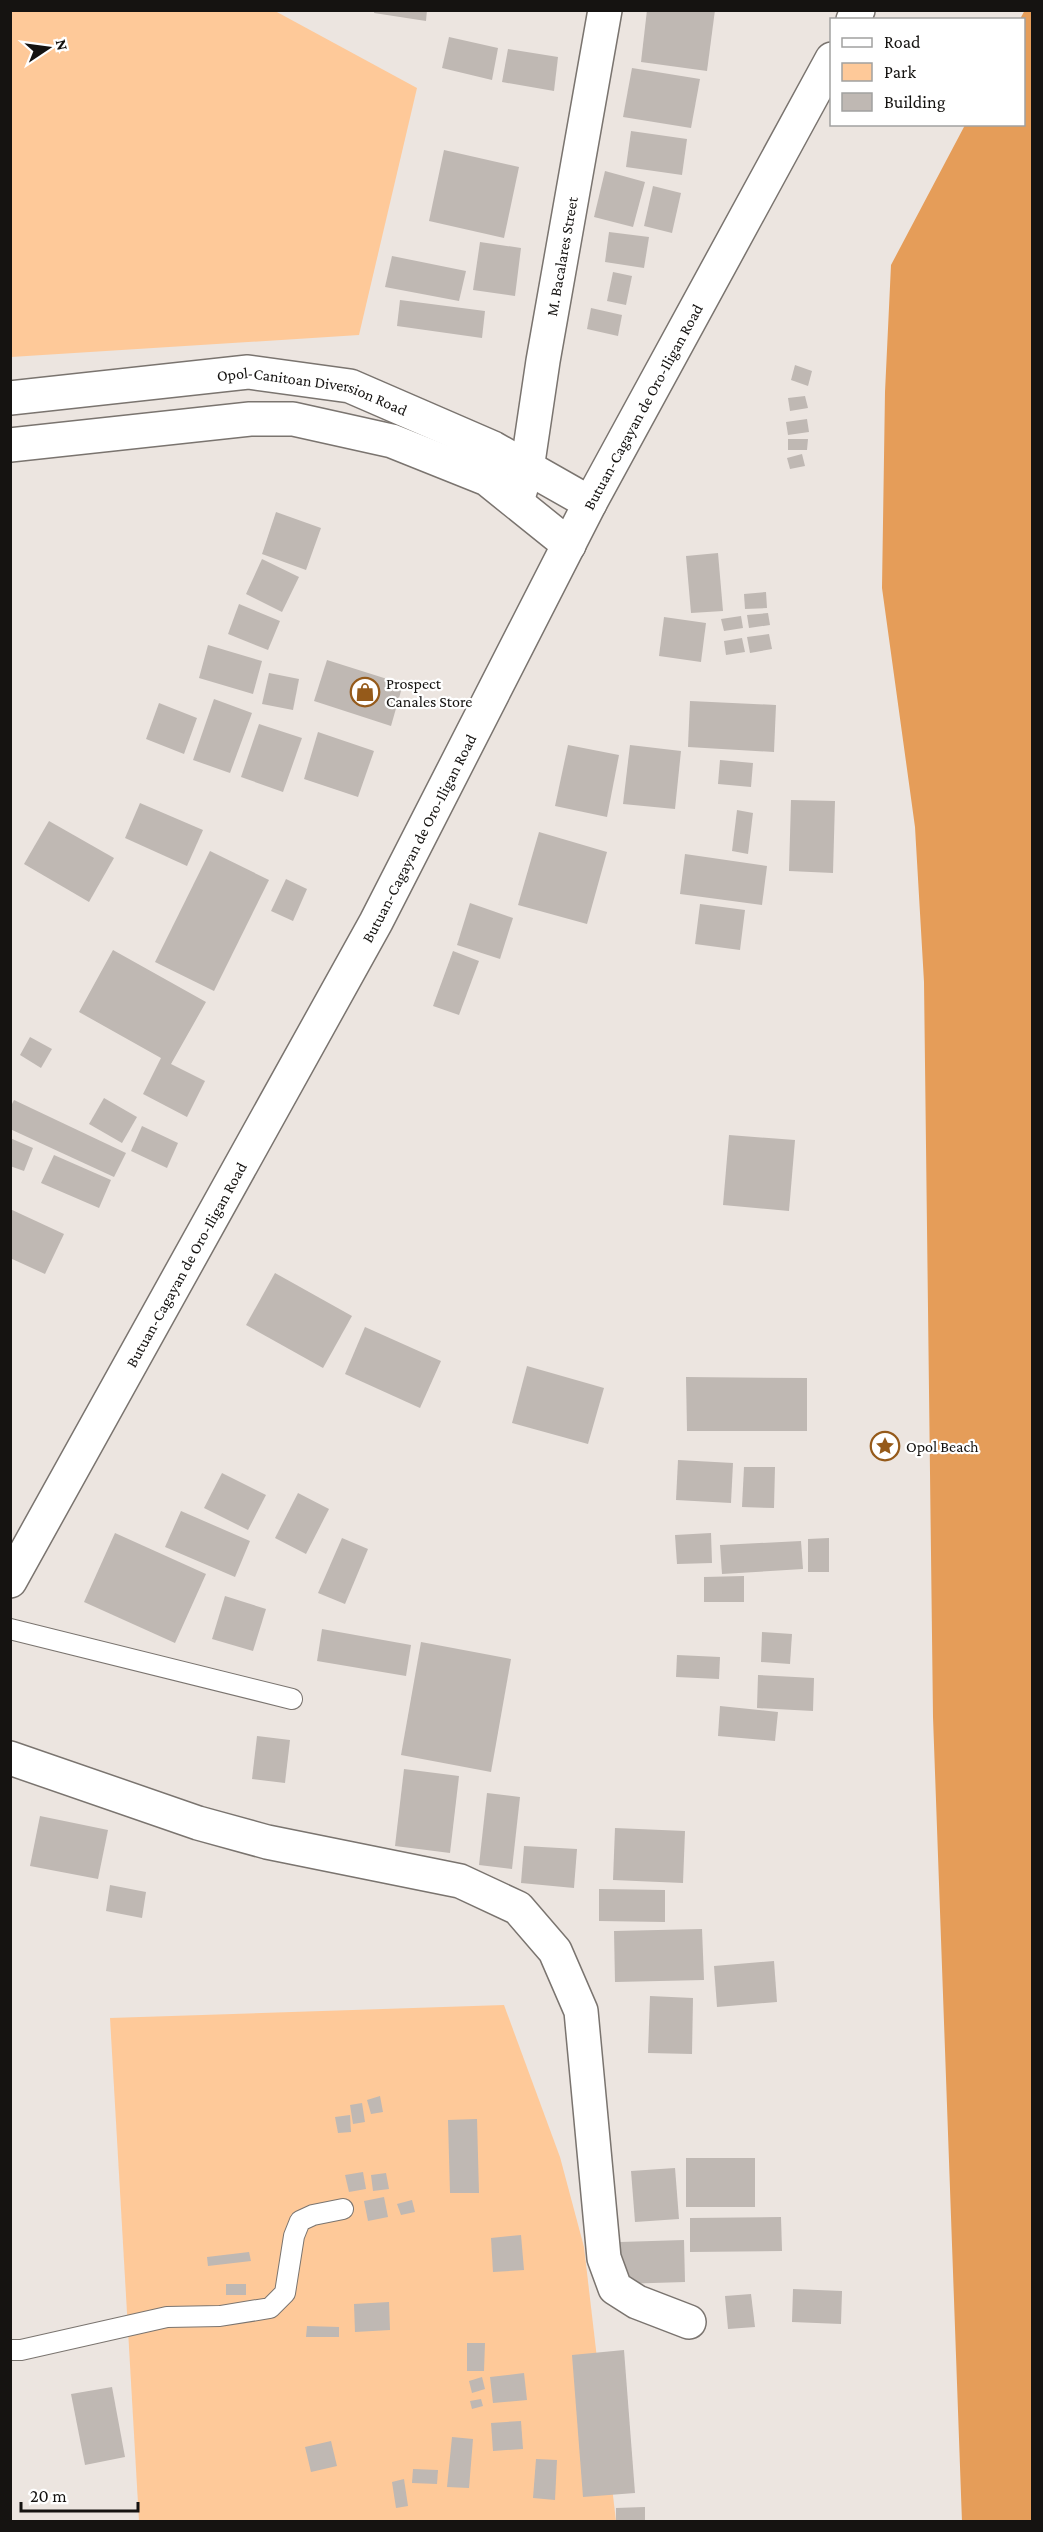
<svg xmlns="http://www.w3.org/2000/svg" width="1043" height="2532" font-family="'Crimson Pro',serif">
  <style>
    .green { fill: #fec999 }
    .forest { fill: #e59d59 }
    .building { fill: #bfb8b3 }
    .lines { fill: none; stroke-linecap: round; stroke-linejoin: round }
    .lane-casing { stroke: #7a746f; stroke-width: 22 }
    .street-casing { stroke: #7a746f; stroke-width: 36 }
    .secondary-casing { stroke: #7a746f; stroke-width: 36 }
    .primary-casing { stroke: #7a746f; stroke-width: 36 }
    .highway-casing { stroke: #7a746f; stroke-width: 36 }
    .lane { stroke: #fff; stroke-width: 20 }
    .street { stroke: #fff; stroke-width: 33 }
    .secondary { stroke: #fff; stroke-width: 33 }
    .primary { stroke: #fff; stroke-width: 33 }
    .highway { stroke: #fff; stroke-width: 33 }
    .labels { text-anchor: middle; stroke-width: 4.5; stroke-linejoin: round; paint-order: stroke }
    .street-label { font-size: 16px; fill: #151311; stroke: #fff }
    .poi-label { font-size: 16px; fill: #151311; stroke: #fff; text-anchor: start }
  </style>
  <rect width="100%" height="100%" fill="#ece5e0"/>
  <!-- green -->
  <g class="green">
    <polygon points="11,10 275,11 417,88 359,335 11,357"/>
    <polygon points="504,2005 560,2157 584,2247 616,2521 139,2521 110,2018"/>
  </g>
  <!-- forest -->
  <polygon class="forest" points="1025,10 1032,11 1032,2521 962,2522 933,1717 924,982 915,827 882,588 885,392 891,265 965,125 1024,124 1024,20 1020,19"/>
  <!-- building -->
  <g class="building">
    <polygon points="375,10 427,10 426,21 374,13"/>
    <polygon points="647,10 715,10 707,71 641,62"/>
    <polygon points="449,37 498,48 492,80 442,68"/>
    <polygon points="508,49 558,57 554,91 502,82"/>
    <polygon points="632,68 700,79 691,128 623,117"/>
    <polygon points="631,131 687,139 682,175 626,167"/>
    <polygon points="444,150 519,167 504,238 429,221"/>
    <polygon points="605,171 645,182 633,227 594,217"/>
    <polygon points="653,186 681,193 672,233 644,226"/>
    <polygon points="609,232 649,237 644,268 605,262"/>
    <polygon points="480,242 521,248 515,296 473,290"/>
    <polygon points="392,256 466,271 459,301 385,287"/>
    <polygon points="613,272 632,276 626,305 607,301"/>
    <polygon points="400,300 485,311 482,338 397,326"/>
    <polygon points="591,308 622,315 618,336 587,329"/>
    <polygon points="795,365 812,371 808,386 791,380"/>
    <polygon points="805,396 808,408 790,411 788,398"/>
    <polygon points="807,419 809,432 788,435 786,422"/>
    <polygon points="788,439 808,439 807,450 788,450"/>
    <polygon points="802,454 805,466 790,469 787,458"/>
    <polygon points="276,512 321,528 306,570 262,554"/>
    <polygon points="718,553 723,611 691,613 686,556"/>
    <polygon points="262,559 299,577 282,612 246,594"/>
    <polygon points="766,592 767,608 745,609 744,594"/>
    <polygon points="239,604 280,621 268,650 228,634"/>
    <polygon points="768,613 770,625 749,628 747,615"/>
    <polygon points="741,616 743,628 724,631 721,619"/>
    <polygon points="664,617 706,623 701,662 659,656"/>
    <polygon points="769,634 772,649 750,653 747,637"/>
    <polygon points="742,638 745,652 726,655 724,641"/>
    <polygon points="208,645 262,661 253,694 199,678"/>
    <polygon points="327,660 403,684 391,726 314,701"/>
    <polygon points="269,673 299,679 293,710 262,704"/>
    <polygon points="214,699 252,713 230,773 193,760"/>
    <polygon points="690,701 776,705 774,752 688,747"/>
    <polygon points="159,703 197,718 184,754 146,739"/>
    <polygon points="259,724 302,738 283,792 241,777"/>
    <polygon points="318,732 374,751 358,797 304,779"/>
    <polygon points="568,745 619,755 607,817 555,806"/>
    <polygon points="630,745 681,751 675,809 623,804"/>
    <polygon points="720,760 753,763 751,787 718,784"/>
    <polygon points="791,800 835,801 833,873 789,871"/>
    <polygon points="140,803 203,830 187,866 125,838"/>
    <polygon points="737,810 753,813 748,854 732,851"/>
    <polygon points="49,821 114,858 89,902 24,864"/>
    <polygon points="539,832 607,852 587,924 518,905"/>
    <polygon points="210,851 269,880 214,991 155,962"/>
    <polygon points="685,854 767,866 762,905 680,894"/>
    <polygon points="286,879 307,889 293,921 271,911"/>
    <polygon points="470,903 513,918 500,959 457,945"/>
    <polygon points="700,904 745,910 740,950 695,944"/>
    <polygon points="113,950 206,1002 171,1064 205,1081 187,1117 143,1094 161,1058 79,1012"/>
    <polygon points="453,951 479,961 459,1015 433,1006"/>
    <polygon points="30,1037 52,1049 41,1068 20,1055"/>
    <polygon points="104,1098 137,1117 122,1143 89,1124"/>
    <polygon points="14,1100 126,1153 114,1177 10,1129 10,1108"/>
    <polygon points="142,1126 178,1143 167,1168 131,1151"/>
    <polygon points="729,1135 795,1140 789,1211 723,1205"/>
    <polygon points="10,1138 33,1148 24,1171 10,1166"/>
    <polygon points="54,1155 111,1180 99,1208 41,1183"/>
    <polygon points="10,1209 64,1234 45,1274 10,1258"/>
    <polygon points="275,1273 352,1316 323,1368 246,1325"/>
    <polygon points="365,1327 441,1361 420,1408 345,1374"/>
    <polygon points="527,1366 604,1388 588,1444 512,1423"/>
    <polygon points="686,1377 807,1378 807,1431 687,1431"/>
    <polygon points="678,1460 733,1463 731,1503 676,1500"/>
    <polygon points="744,1467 775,1467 774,1508 742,1507"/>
    <polygon points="222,1473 266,1495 248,1530 204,1508"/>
    <polygon points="298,1493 329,1509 306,1554 275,1538"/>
    <polygon points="181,1511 250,1541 235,1577 165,1547"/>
    <polygon points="115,1533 206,1574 175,1643 84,1602"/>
    <polygon points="711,1533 712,1563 677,1564 675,1535"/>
    <polygon points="342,1538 368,1549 345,1604 318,1593"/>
    <polygon points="829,1538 829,1572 808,1572 808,1539"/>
    <polygon points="801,1541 803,1569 722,1574 720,1545"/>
    <polygon points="744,1576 744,1602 704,1602 704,1577"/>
    <polygon points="225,1596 266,1609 253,1651 212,1639"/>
    <polygon points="322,1629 411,1645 406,1676 317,1661"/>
    <polygon points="762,1632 792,1634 790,1664 761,1662"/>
    <polygon points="421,1642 511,1659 491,1772 401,1755"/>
    <polygon points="677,1655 720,1657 719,1679 676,1677"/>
    <polygon points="758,1675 814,1678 813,1711 757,1708"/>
    <polygon points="720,1706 778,1712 775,1741 718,1736"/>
    <polygon points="257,1736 290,1740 285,1783 252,1779"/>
    <polygon points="404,1769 459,1776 450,1853 395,1846"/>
    <polygon points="487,1793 520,1797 512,1869 479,1865"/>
    <polygon points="40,1816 108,1830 98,1879 30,1866"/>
    <polygon points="615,1828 685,1831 683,1883 613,1880"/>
    <polygon points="524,1846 577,1849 574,1888 521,1883"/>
    <polygon points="110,1885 146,1892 142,1918 106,1911"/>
    <polygon points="599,1889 665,1890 665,1922 599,1921"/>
    <polygon points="702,1929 704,1980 615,1982 614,1931"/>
    <polygon points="774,1961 777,2002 717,2007 714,1966"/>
    <polygon points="650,1996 693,1998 692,2054 648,2053"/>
    <polygon points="380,2096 383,2112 371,2114 367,2100"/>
    <polygon points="362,2103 365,2122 353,2124 350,2105"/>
    <polygon points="350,2115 351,2132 338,2133 335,2117"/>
    <polygon points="477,2119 479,2193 450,2193 448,2120"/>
    <rect x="686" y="2158" width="69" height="49"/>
    <polygon points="675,2168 679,2219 635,2222 631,2171"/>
    <polygon points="363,2172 366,2189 349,2192 345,2175"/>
    <polygon points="386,2173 389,2189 373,2191 371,2175"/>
    <polygon points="384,2197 388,2217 368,2221 364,2201"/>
    <polygon points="412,2200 415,2212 401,2215 397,2204"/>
    <polygon points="781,2217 782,2251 690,2252 690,2218"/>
    <polygon points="521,2235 524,2270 493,2272 491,2238"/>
    <polygon points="684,2240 685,2282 621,2284 620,2242"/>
    <polygon points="249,2252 251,2261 208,2266 207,2257"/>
    <rect x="226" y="2284" width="20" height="11"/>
    <polygon points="793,2289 842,2291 841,2324 792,2322"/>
    <polygon points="751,2294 755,2327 728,2329 725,2296"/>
    <polygon points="389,2302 390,2330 355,2332 354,2304"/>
    <polygon points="307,2326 339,2327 339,2337 306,2337"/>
    <polygon points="467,2343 485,2343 484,2371 467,2371"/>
    <polygon points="624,2350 635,2493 583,2497 572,2355"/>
    <polygon points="524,2373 527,2400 493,2403 490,2377"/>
    <polygon points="482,2377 485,2389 472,2393 469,2381"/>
    <polygon points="112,2387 125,2457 85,2465 71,2394"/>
    <polygon points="481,2399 483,2406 472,2409 470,2401"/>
    <polygon points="521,2421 523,2449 493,2451 491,2423"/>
    <polygon points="452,2437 473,2439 469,2488 447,2487"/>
    <polygon points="331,2441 337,2466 311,2472 305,2447"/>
    <polygon points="536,2459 557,2460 555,2500 533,2498"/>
    <polygon points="413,2469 438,2470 437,2484 412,2483"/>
    <polygon points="404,2479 408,2506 396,2508 392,2482"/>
    <polygon points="645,2507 645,2522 616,2522 616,2508"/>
  </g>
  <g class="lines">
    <!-- lane casing -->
    <g class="lane-casing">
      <g id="lane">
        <polyline points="10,1629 292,1699"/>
        <polyline points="10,2350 21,2350 167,2317 220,2316 270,2308 285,2293 294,2236 300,2221 313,2215 343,2209"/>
      </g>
    </g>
    <!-- street casing -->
    <g class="street-casing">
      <polyline id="street" points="10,1758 198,1823 267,1842 460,1881 518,1908 555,1951 581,2011 604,2258 615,2288 637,2302 689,2322"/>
    </g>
    <!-- secondary casing -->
    <g class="secondary-casing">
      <g id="secondary">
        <path id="s1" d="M517 501 527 469 543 361 605 10"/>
      </g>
    </g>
    <!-- primary casing -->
    <g class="primary-casing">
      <g id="primary">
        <path id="s2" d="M10 398 248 372 350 386 493 448 590 503"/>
        <polyline points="10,445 250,419 293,419 392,441 487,479 569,545"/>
      </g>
    </g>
    <!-- highway casing -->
    <g class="highway-casing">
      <g id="highway">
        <polyline points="853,20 858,10"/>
        <path id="s3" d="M10 1581 376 922 590 503 832 59"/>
      </g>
    </g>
    <!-- lane -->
    <use href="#lane" class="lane"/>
    <!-- street -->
    <use href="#street" class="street"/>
    <!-- secondary -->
    <use href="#secondary" class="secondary"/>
    <!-- primary -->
    <use href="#primary" class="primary"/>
    <!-- highway -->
    <use href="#highway" class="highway"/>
  </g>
  <!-- icons -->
  <defs>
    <g id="shop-ring" transform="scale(1.5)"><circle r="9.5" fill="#fff" stroke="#955a1a" stroke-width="1.5"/><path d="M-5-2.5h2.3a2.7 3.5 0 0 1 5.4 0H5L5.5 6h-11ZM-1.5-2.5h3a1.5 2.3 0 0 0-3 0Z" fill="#955a1a"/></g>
    <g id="sight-ring" transform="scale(1.5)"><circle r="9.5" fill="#fff" stroke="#955a1a" stroke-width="1.5"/><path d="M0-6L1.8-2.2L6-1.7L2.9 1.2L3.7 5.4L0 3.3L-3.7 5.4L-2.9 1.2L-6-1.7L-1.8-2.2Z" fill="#955a1a"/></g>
  </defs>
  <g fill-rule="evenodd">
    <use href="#shop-ring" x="365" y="692"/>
    <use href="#sight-ring" x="885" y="1446"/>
  </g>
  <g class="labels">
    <!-- street labels -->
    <g class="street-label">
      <text dy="6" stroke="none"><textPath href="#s1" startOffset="249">M. Bacalares Street</textPath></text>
      <text dy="6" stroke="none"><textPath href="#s2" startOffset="306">Opol-Canitoan Diversion Road</textPath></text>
      <text dy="6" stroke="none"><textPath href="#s3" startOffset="1334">Butuan-Cagayan de Oro-Iligan Road</textPath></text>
      <text dy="6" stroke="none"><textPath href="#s3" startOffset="848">Butuan-Cagayan de Oro-Iligan Road</textPath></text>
      <text dy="6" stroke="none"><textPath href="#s3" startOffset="362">Butuan-Cagayan de Oro-Iligan Road</textPath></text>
    </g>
    <!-- poi labels -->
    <g class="poi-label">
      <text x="386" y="689">Prospect<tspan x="386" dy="18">Canales Store</tspan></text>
      <text x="906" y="1452">Opol Beach</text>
    </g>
  </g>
  <!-- border -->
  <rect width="1043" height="2532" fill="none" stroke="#151311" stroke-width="24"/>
  <!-- legend -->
  <rect x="830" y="18" width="195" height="108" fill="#ffffff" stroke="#a1a1a0" stroke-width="1.5"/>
  <rect x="842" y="38" width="30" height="9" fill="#ffffff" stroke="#a1a1a0" stroke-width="1.5"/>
  <text x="884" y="48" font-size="18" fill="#151311">Road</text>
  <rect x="842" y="63" width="30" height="18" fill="#fec999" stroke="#a1a1a0" stroke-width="1.5"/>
  <text x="884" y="78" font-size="18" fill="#151311">Park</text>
  <rect x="842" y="93" width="30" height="18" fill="#bfb8b3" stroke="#a1a1a0" stroke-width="1.5"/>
  <text x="884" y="108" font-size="18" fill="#151311">Building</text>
  <!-- north arrow -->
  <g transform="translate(48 48) rotate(77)" stroke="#ffffff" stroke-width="4.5" paint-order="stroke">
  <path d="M0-4.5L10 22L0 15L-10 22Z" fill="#151311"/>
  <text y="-9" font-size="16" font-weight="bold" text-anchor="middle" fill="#151311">N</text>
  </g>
  <!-- scale -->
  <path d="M21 2502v9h117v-9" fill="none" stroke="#151311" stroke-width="3"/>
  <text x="30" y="2502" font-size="18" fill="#151311" stroke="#ffffff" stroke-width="4.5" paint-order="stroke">20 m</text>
</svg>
